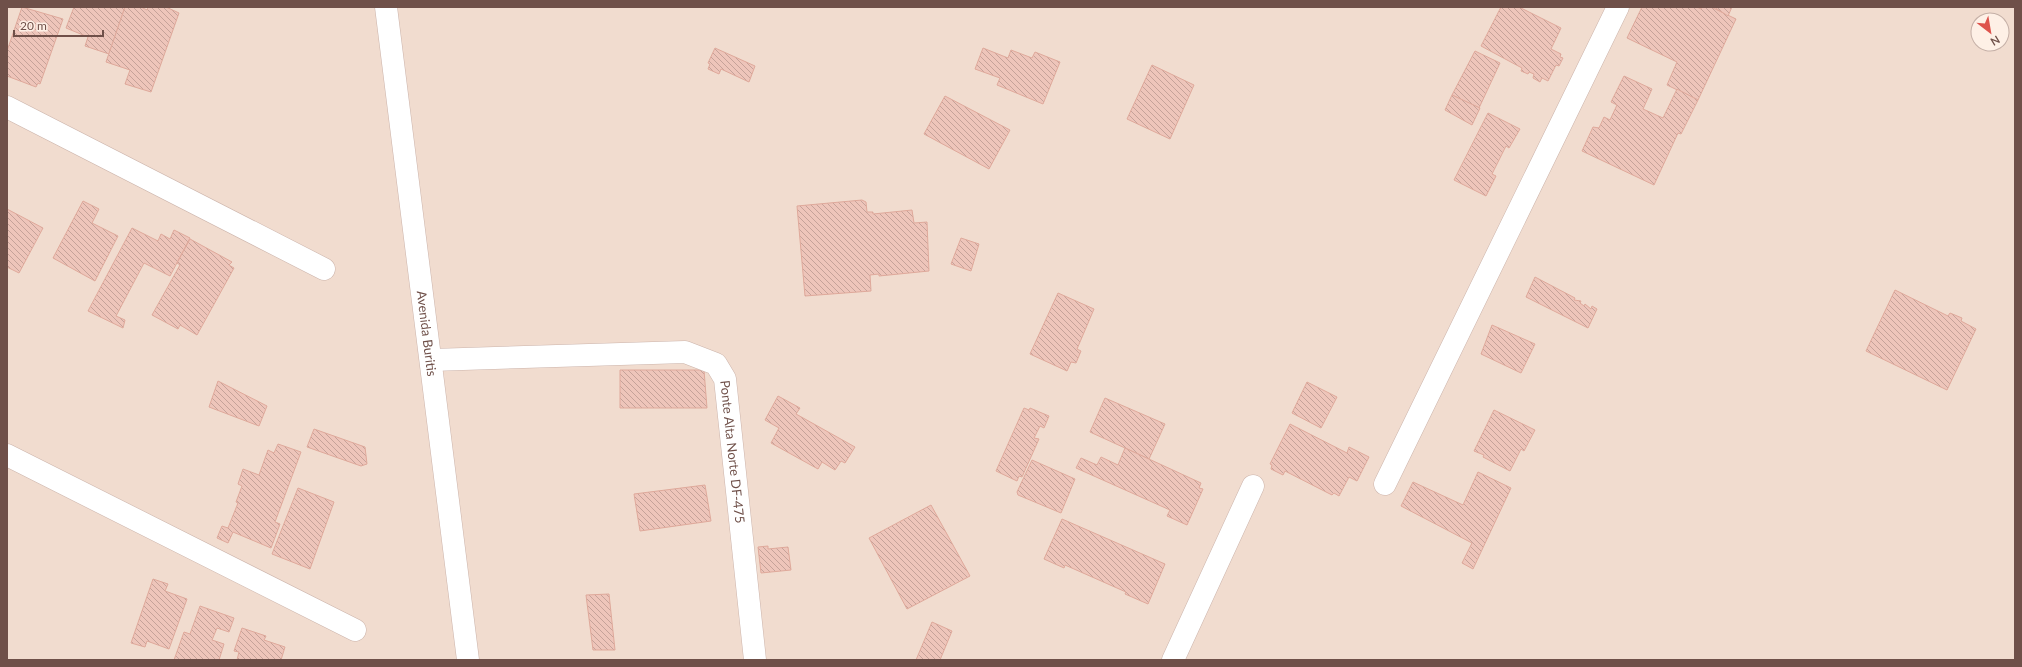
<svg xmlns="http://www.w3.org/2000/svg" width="2022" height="667" font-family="Lato,sans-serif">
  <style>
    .residential { fill: #f1dccf; fill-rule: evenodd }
    .building { fill: url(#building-back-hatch); stroke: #dfa99b }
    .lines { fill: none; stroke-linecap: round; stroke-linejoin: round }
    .minor-casing { stroke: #ccb4ab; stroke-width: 23 }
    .tertiary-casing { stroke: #ccb4ab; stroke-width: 23 }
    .minor { stroke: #fff; stroke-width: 22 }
    .tertiary { stroke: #fff; stroke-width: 22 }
    .labels { text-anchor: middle; stroke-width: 3; stroke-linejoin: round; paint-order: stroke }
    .street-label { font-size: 13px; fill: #6f5049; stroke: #fef0e6 }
  </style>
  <defs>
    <pattern id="building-back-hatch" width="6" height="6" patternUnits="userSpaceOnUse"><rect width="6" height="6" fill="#eec5ba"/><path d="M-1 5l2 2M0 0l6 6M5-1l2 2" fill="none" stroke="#c5a299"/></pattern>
  </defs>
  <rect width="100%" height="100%" fill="#faece0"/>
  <!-- residential -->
  <path class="residential" d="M7 7H2015V660H7ZM1978 20H2002V44H1978Z"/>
  <!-- building -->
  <g class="building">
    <polygon points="22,7 63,19 40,84 38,83 36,87 7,76 7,51"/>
    <polygon points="74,7 125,7 109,54 85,46 88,37 66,28"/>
    <polygon points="125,7 141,7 147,10 148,7 166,7 179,13 151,92 125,84 130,70 106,62"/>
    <polygon points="1501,7 1519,7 1561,28 1551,49 1561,54 1560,57 1563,58 1559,66 1556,65 1548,81 1542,78 1540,82 1533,78 1534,74 1529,72 1528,74 1521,71 1522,68 1481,46"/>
    <polygon points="1642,7 1697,7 1701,9 1702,7 1711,7 1736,19 1698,100 1667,85 1677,62 1627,38"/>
    <polygon points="1714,7 1732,7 1728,16"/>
    <polygon points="715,48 755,66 749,82 721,69 719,74 708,69 710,64 708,63"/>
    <polygon points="983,48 1008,58 1011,50 1032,58 1035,52 1060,62 1043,104 997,85 1000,78 975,69"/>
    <polygon points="1475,51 1500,63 1479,108 1452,95"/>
    <polygon points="1152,65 1194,85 1170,139 1127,119"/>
    <polygon points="1624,76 1652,89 1643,109 1663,118 1677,89 1698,100 1681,134 1678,133 1654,185 1582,151 1593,127 1599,128 1604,117 1610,120 1617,105 1611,102"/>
    <polygon points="1452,95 1480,108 1472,125 1445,110"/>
    <polygon points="945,96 1010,130 989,169 924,134"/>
    <polygon points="1488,113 1520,129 1509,148 1506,146 1492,174 1496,176 1486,196 1454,180"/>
    <polygon points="862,200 866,202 867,212 873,212 873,214 912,210 914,223 927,222 929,271 879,276 879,274 870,275 871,291 805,296 797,206"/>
    <polygon points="83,201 99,209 92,223 118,236 95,281 53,258"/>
    <polygon points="7,209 43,228 19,273 7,267"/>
    <polygon points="132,228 158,241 161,234 170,239 174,230 190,238 170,276 144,263 116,316 125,320 123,328 88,311"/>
    <polygon points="961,238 979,244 971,271 951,264"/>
    <polygon points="190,239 232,262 229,265 234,268 197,335 180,325 178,329 152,315 180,265 177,263"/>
    <polygon points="1535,277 1575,298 1574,300 1581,301 1580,303 1584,306 1585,304 1591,309 1592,306 1597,309 1588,328 1526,297"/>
    <polygon points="1895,290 1948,316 1950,313 1962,318 1961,321 1976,329 1947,390 1866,351"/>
    <polygon points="1058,293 1094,309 1077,349 1081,351 1076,363 1071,362 1067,371 1030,354"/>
    <polygon points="1492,325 1535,344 1521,373 1481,354"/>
    <polygon points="620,370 704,370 707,408 620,408"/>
    <polygon points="218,381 267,406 259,426 209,407"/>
    <polygon points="1307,382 1337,397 1321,428 1292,413"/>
    <polygon points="778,396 800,408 796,414 855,447 845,463 841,461 835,470 822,462 818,469 771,443 779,428 765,420"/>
    <polygon points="1105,398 1165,424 1149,459 1090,432"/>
    <polygon points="1024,408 1029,410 1030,408 1049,416 1044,428 1040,426 1034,438 1039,439 1022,477 1019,476 1017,481 996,471"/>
    <polygon points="1494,410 1535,430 1524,451 1521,449 1510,471 1483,457 1484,455 1474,451"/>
    <polygon points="1290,424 1347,453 1349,447 1369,457 1357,481 1349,477 1339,496 1334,493 1332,495 1285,471 1283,475 1271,469 1272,465 1270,464"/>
    <polygon points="314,429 365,447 367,464 361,466 307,447"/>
    <polygon points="278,444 301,452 275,522 280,524 271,548 233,532 228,543 217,538 222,526 228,528 238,503 236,502 242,486 238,484 243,469 259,475 268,450 274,453"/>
    <polygon points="1125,448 1201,483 1199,488 1203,489 1187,525 1167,516 1170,510 1076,468 1081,458 1097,465 1101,457 1118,465"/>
    <polygon points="1032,460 1075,479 1061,513 1018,495 1017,492"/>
    <polygon points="1478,472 1511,488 1473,569 1462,563 1472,543 1401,506 1413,482 1463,505"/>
    <polygon points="705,485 711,521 640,531 634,494"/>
    <polygon points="298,488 334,502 310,569 272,554"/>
    <polygon points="931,505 970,576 907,609 869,538"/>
    <polygon points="1062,519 1165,564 1148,604 1125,594 1126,592 1065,565 1064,568 1044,559"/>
    <polygon points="768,546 768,549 788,547 791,570 761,573 758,547"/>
    <polygon points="153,579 168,584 165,591 187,599 169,649 147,641 145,647 131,643"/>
    <polygon points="609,594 615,650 593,650 586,595"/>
    <polygon points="200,606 234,618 229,632 217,628 212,640 224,644 219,660 174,660 184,632 190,634"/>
    <polygon points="932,622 952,631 940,660 916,660"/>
    <polygon points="242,628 266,636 264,640 285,647 281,660 237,660 239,652 234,651"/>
  </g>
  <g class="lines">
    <!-- minor casing -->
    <g class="minor-casing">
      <g id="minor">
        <polyline points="7,107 324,269"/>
        <path id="s1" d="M432 360 685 352 716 364 725 379 755 660"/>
        <polyline points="7,455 355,630"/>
        <polyline points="1385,484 1618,7"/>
        <polyline points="1173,660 1253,486"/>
      </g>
    </g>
    <!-- tertiary casing -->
    <g class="tertiary-casing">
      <g id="tertiary">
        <path id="s2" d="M386 7 468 660"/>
      </g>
    </g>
    <!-- minor -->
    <use href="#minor" class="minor"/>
    <!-- tertiary -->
    <use href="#tertiary" class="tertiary"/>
  </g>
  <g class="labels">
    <!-- street labels -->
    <g class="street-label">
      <text dy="5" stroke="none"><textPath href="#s2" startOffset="329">Avenida Buritis</textPath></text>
      <text dy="5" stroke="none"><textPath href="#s1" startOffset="377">Ponte Alta Norte DF-475</textPath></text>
    </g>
  </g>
  <!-- border -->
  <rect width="2022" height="667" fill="none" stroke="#6f5049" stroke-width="16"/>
  <!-- north arrow -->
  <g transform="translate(1990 32) rotate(149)"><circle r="19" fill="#fef0e6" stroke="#c5b0a7"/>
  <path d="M0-3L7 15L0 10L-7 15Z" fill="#de534c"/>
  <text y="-6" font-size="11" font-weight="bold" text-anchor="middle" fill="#6f5049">N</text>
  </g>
  <!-- scale -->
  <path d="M14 30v6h89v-6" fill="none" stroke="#6f5049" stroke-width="2"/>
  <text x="20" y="30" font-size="12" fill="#6f5049" stroke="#fef0e6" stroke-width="3" paint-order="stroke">20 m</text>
</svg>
